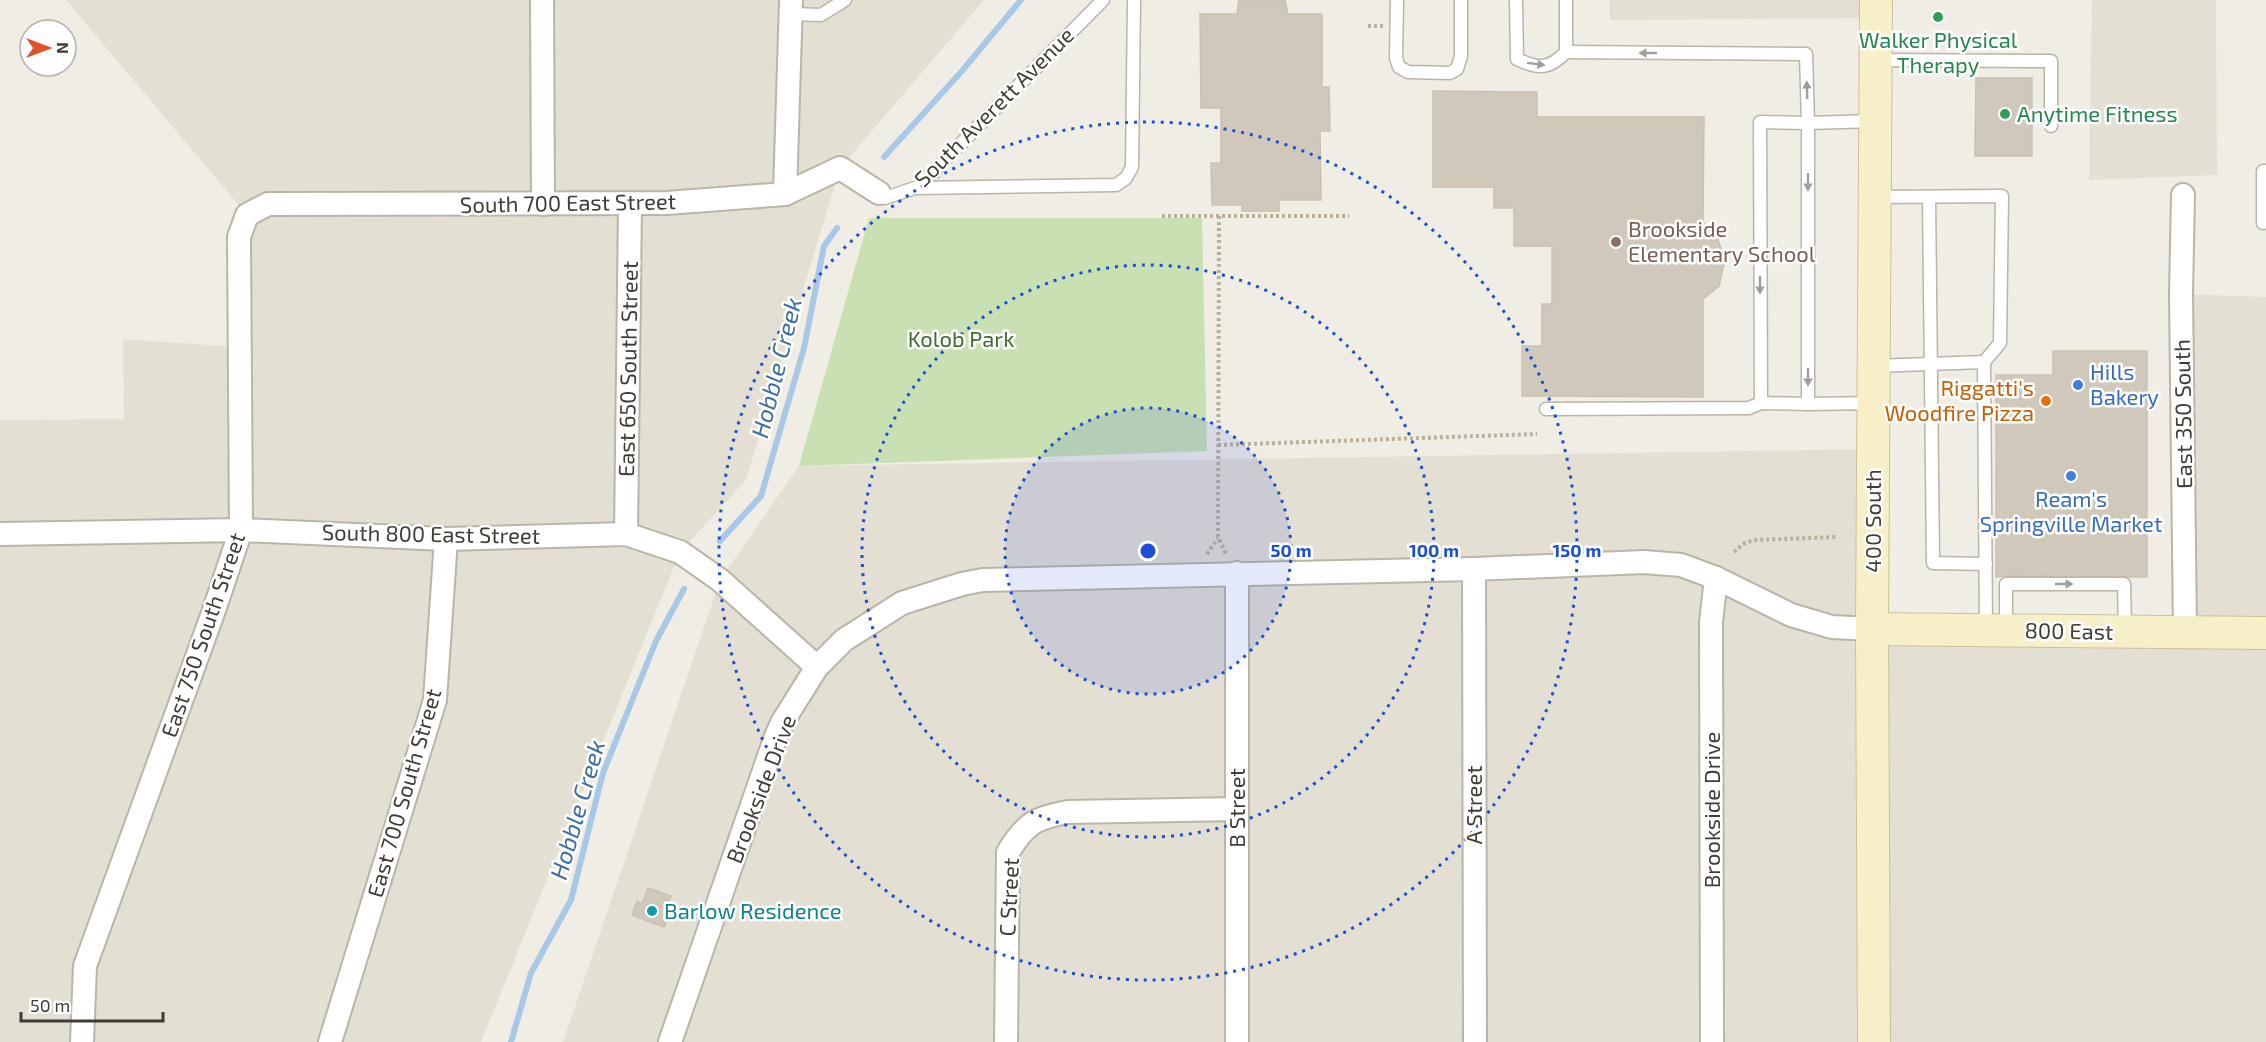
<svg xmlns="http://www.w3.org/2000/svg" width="2266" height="1042" font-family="'Exo 2',sans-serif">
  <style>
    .residential { fill: #e3dfd3 }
    .green { fill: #c8e0b2 }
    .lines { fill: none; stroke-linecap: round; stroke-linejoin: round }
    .stream { stroke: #a7c8e6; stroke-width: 6 }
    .building { fill: #d0c9bb; stroke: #cac1b0; stroke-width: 1.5 }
    .lane-casing { stroke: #bab5a8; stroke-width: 15 }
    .street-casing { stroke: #bab5a8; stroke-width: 26 }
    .secondary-casing { stroke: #cac199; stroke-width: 34 }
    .path { stroke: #bab19b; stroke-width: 4; stroke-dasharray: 3 3; stroke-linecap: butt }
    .lane { stroke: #fff; stroke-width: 12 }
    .street { stroke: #fff; stroke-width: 22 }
    .secondary { stroke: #f7efc7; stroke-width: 32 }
    .oneway { fill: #a09e9a }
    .ring { fill: none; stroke: #1d4ed8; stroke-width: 3; stroke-dasharray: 3 6 }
    .leisure-dot { fill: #2e9e5b; stroke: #fff; stroke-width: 2 }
    .education-dot { fill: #8d6e63; stroke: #fff; stroke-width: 2 }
    .shop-dot { fill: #3f7fe0; stroke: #fff; stroke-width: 2 }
    .food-dot { fill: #e8710a; stroke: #fff; stroke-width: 2 }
    .culture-dot { fill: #0f9aa8; stroke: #fff; stroke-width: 2 }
    .labels { text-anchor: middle; stroke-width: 5; stroke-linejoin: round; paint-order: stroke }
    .leisure-label { font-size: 22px; fill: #27864d; stroke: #fff }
    .street-label { font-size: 22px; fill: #413d35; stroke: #fff }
    .education-label { font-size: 22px; fill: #785e54; stroke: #fff; text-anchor: start }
    .park-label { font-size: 22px; fill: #436b30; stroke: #fff }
    .shop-label { font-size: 22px; fill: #366cbe; stroke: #fff; text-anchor: start }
    .food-label { font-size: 22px; fill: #c56008; stroke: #fff; text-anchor: end }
    .culture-label { font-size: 22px; fill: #0d838f; stroke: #fff; text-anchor: start }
    .water-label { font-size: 24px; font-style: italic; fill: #3c6f9f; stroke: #fff }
    .centre { fill: #1d4ed8; stroke: #fff; stroke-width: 3 }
    .ring-label { font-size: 18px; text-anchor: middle; font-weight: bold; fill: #1d4ed8; stroke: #fff; stroke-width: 5; stroke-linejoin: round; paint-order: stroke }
  </style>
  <rect width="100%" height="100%" fill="#f0ede5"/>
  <!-- residential -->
  <g class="residential">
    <polygon points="66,0 984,0 840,168 746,480 680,552 481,1042 0,1042 0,420 124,419 123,339 239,347 247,215"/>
    <polygon points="1609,0 1876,0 1876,18 1610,20"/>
    <polygon points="2092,0 2216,0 2217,175 2089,180"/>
    <polygon points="2181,294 2266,297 2266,1042 563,1042 720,580 799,466 1874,449 1873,629 2185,633"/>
  </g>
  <!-- green -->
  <polygon class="green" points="869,218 1202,218 1207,451 799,466"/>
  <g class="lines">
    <!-- stream -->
    <g class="stream">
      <polyline points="884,157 962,71 1021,0"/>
      <polyline points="720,541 761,496 804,348 824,246 837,228"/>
      <polyline points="511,1042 531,973 571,900 603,773 656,641 684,589"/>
    </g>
  </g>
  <!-- building -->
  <g class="building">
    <polygon points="1239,0 1285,0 1288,14 1322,14 1322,87 1329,87 1330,131 1320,131 1321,200 1279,200 1279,211 1242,211 1242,205 1212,205 1211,163 1221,163 1221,108 1201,108 1200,14 1237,14"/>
    <polygon points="1976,78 2032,78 2032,156 1975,156"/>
    <polygon points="1433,91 1537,92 1537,117 1704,117 1703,222 1717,238 1725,258 1719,286 1703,299 1703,397 1522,396 1522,346 1542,346 1542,304 1552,304 1552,246 1514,246 1514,208 1494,208 1494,187 1433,187"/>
    <polygon points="2053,351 2147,351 2147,577 2006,576 1996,577 1996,375 2053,375"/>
    <polygon points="648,888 671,896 667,906 672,908 664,927 632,915 637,901 642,904"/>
  </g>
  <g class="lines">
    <!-- lane casing -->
    <g class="lane-casing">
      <g id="lane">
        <polyline points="1397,0 1396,58 1399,67 1408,72 1450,73 1457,69 1461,56 1461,0"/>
        <path d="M1516 0 1517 59C1538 69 1549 70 1566 52V0"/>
        <polyline points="791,14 821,15 845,0"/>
        <polyline points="1566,52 1806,54 1808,123 1874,121"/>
        <polyline points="1877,60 2051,61 2051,126"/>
        <polyline points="916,188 1116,185 1126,178 1132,167 1134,0"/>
        <polyline points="879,193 885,198 918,187 1103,0"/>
        <polyline points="1876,197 2002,196 2000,343 1984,362 1986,629"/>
        <polyline points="1929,197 1933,563 1986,564"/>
        <polyline points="2263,223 2263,171 2266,171"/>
        <polyline points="1874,366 1984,362"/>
        <polyline points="1761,403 1760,122 1808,123 1808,404 1873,403"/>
        <polyline points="1546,409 1749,408 1761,403 1808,404"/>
        <polyline points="2006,629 2006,584 2124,584 2125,631"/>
      </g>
    </g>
    <!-- street casing -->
    <g class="street-casing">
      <g id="street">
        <polyline points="542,0 543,204"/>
        <polyline points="785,194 791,0"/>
        <polyline points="2183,195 2181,294 2185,633"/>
        <polyline points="0,534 241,530 446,539 626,534 680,552 720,580 817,667"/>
        <polyline points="626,534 630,204"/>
        <polyline points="1474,569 1475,1042"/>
        <polyline points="1237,573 1237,1042"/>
        <polyline points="82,1042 85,966 213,613 241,530 239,237 247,215 268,204 667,203 785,194 840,168 879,193"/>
        <polyline points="330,1042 435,700 446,539"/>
        <polyline points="670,1042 776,736 783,721 817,667 844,640 902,603 962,584 983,580 1474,569 1644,562 1681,565 1716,578 1791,615 1832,627 1872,629"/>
        <path d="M1006 1042 1008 852C1026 823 1035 818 1068 812L1237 809"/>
        <polyline points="1712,1042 1711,622 1716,578"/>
      </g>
    </g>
    <!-- secondary casing -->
    <g class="secondary-casing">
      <g id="secondary">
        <polyline points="1872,629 2266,633"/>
        <polyline points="1874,1042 1872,629 1876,0"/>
      </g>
    </g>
    <!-- path -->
    <g class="path">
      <polyline points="1368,26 1383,26"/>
      <polyline points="1162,216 1349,216"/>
      <polyline points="1219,216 1218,537 1226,554"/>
      <polyline points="1218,445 1537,434"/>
      <polyline points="1734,552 1743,544 1754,540 1837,537"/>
      <polyline points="1207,554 1218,538"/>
    </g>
    <!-- lane -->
    <use href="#lane" class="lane"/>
    <!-- street -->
    <use href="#street" class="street"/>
    <!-- secondary -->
    <use href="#secondary" class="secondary"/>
  </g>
  <!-- one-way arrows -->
  <defs><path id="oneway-solid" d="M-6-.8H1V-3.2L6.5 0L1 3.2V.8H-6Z" transform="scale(1.5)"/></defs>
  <g class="oneway">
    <use href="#oneway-solid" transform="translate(1648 53) rotate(-180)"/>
    <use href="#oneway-solid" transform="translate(1536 64) rotate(7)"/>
    <use href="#oneway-solid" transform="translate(1807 90) rotate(-92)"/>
    <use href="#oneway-solid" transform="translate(1808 182) rotate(90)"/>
    <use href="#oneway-solid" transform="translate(1760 285) rotate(90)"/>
    <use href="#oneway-solid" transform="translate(1808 377) rotate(90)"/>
    <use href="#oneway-solid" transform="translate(2064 584)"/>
  </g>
  <!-- distance rings -->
  <circle cx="1148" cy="551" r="143" fill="#1d4ed8" fill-opacity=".12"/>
  <g class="ring">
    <circle cx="1148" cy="551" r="143"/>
    <circle cx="1148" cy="551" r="286"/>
    <circle cx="1148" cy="551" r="429"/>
  </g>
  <!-- markers -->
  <g class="leisure-dot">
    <circle cx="1938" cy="17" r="6"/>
    <circle cx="2005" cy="114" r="6"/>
  </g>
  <circle class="education-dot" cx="1616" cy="242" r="6"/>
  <g class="shop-dot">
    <circle cx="2078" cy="385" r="6"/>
    <circle cx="2071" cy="476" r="6"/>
  </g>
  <circle class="food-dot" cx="2046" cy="401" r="6"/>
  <circle class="culture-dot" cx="652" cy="911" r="6"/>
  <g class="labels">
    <!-- leisure labels -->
    <g class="leisure-label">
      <text x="1938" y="48">Walker Physical<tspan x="1938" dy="25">Therapy</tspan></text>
      <text x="2017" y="122" text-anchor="start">Anytime Fitness</text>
    </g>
    <!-- street labels -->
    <g class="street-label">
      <text transform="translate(994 107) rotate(-45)" y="8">South Averett Avenue</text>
      <text transform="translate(568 203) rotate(-1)" y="8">South 700 East Street</text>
      <text transform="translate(628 369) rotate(-89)" y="8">East 650 South Street</text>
      <text transform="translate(2183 414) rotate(-91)" y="8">East 350 South</text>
      <text transform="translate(1873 521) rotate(-90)" y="8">400 South</text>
      <text transform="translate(431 534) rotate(1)" y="8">South 800 East Street</text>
      <text transform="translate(2069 631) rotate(1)" y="8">800 East</text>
      <text transform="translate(203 635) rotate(-71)" y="8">East 750 South Street</text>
      <text transform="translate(761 789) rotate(-69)" y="8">Brookside Drive</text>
      <text transform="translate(404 793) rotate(-74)" y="8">East 700 South Street</text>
      <text transform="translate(1474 805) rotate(-90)" y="8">A Street</text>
      <text transform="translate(1237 808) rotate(-90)" y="8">B Street</text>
      <text transform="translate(1712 810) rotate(-90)" y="8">Brookside Drive</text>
      <text transform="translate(1009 897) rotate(-87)" y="8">C Street</text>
    </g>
    <!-- education labels -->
    <g class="education-label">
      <text x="1628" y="237">Brookside<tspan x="1628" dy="25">Elementary School</tspan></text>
    </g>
    <!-- park labels -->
    <g class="park-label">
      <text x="961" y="347">Kolob Park</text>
    </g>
    <!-- shop labels -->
    <g class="shop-label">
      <text x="2090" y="380">Hills<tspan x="2090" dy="25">Bakery</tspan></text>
      <text x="2071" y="507" text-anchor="middle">Ream's<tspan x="2071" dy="25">Springville Market</tspan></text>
    </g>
    <!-- food labels -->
    <g class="food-label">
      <text x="2034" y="396">Riggatti's<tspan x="2034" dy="25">Woodfire Pizza</tspan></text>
    </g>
    <!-- culture labels -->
    <g class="culture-label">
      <text x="664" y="919">Barlow Residence</text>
    </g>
    <!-- water labels -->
    <g class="water-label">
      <text transform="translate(777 368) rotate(-76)" y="8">Hobble Creek</text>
      <text transform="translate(578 810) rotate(-74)" y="8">Hobble Creek</text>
    </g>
  </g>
  <circle cx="1148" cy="551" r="9" class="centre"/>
  <g class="ring-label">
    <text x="1291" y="557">50 m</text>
    <text x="1434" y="557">100 m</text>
    <text x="1577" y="557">150 m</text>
  </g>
  <!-- north arrow -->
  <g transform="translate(48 48) rotate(90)"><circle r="28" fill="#ffffff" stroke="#b3b1ae" stroke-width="1.5"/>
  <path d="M0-4.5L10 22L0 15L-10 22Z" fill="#df522c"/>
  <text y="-9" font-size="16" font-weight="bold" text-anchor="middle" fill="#413d35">N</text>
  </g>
  <!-- scale -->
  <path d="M21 1012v9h142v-9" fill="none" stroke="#413d35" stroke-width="3"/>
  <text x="30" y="1012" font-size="18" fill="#413d35" stroke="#ffffff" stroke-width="4.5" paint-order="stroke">50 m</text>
</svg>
